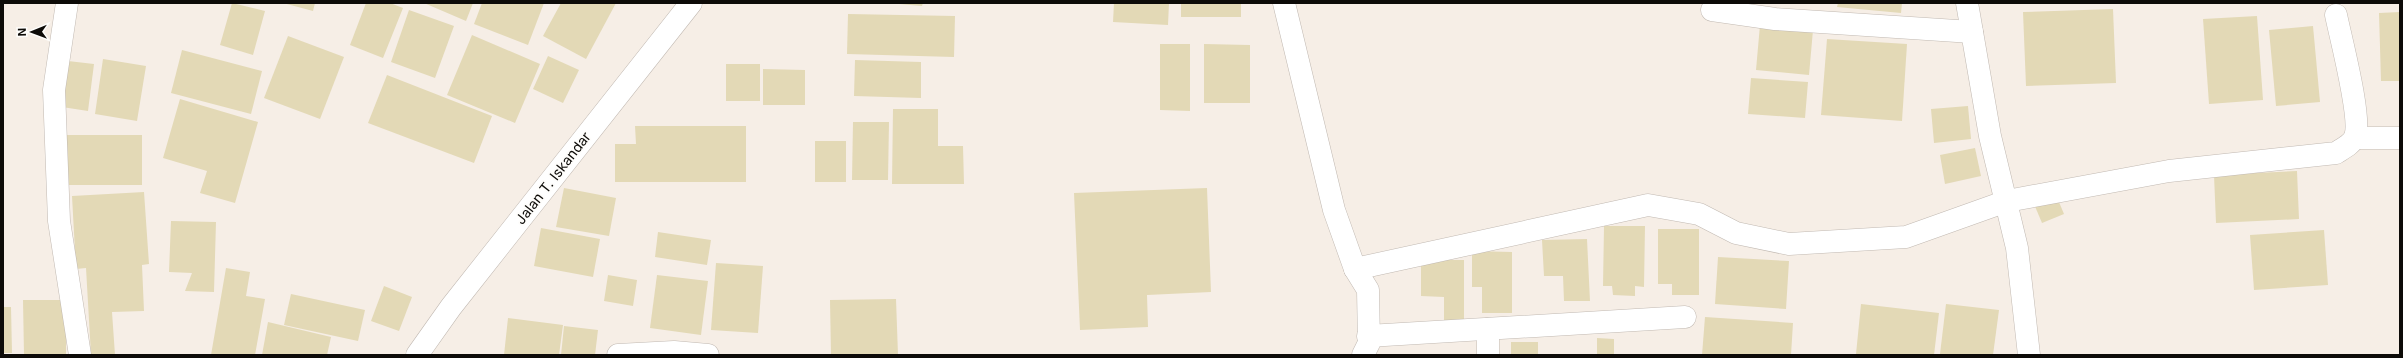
<svg xmlns="http://www.w3.org/2000/svg" width="2403" height="358" font-family="Inter,sans-serif">
  <style>
    .building { fill: #e3d9b6 }
    .lines { fill: none; stroke-linecap: round; stroke-linejoin: round }
    .minor-casing { stroke: #c1b9b2; stroke-width: 23 }
    .minor { stroke: #fff; stroke-width: 22 }
    .labels { text-anchor: middle; stroke-width: 3.5; stroke-linejoin: round; paint-order: stroke }
    .street-label { font-size: 14px; fill: #0d0b08; stroke: #fefdfb }
  </style>
  <rect width="100%" height="100%" fill="#f6eee6"/>
  <!-- building -->
  <g class="building">
    <polygon points="232,3 265,11 253,55 220,45"/>
    <polygon points="283,3 315,3 313,11"/>
    <polygon points="366,3 390,3 403,8 383,58 350,45"/>
    <polygon points="424,3 473,3 466,21"/>
    <polygon points="482,3 544,3 528,45 474,24"/>
    <polygon points="561,3 616,3 586,59 543,36"/>
    <polygon points="899,3 923,3 922,6 899,4"/>
    <polygon points="1114,3 1169,3 1168,25 1113,22"/>
    <rect x="1181" y="3" width="60" height="14"/>
    <polygon points="1838,3 1902,3 1901,13 1837,7"/>
    <polygon points="2113,9 2116,83 2026,86 2023,12"/>
    <polygon points="409,10 454,26 435,78 391,62"/>
    <polygon points="2400,12 2400,81 2381,81 2379,13"/>
    <polygon points="848,14 955,16 954,57 847,54"/>
    <polygon points="2257,16 2263,100 2209,104 2203,19"/>
    <polygon points="1760,25 1813,30 1809,75 1756,70"/>
    <polygon points="2313,26 2320,102 2276,106 2269,30"/>
    <polygon points="472,35 540,64 515,123 447,95"/>
    <polygon points="288,36 344,57 320,119 264,98"/>
    <polygon points="1827,39 1907,44 1902,121 1821,115"/>
    <polygon points="1160,44 1190,44 1190,111 1160,110"/>
    <polygon points="1204,44 1250,45 1250,103 1204,103"/>
    <polygon points="182,50 262,71 251,114 171,93"/>
    <polygon points="548,56 579,70 563,103 533,89"/>
    <polygon points="103,59 146,66 137,121 95,114"/>
    <polygon points="855,60 921,62 921,98 854,96"/>
    <polygon points="68,61 94,64 88,111 62,107"/>
    <rect x="726" y="64" width="34" height="37"/>
    <polygon points="763,69 805,70 805,105 763,105"/>
    <polygon points="387,75 492,116 474,163 368,123"/>
    <polygon points="1751,78 1808,82 1805,118 1748,114"/>
    <polygon points="180,99 258,122 235,203 200,193 207,171 163,158"/>
    <polygon points="1968,106 1971,139 1934,143 1931,109"/>
    <polygon points="893,109 938,109 938,146 963,146 964,184 892,184"/>
    <polygon points="853,122 889,122 888,180 852,180"/>
    <polygon points="635,126 746,126 746,182 615,182 615,144 636,144"/>
    <polygon points="64,135 142,135 142,185 65,185"/>
    <rect x="815" y="141" width="31" height="41"/>
    <polygon points="1975,148 1981,176 1945,184 1940,155"/>
    <polygon points="2297,171 2299,219 2216,223 2214,175"/>
    <polygon points="2051,183 2064,214 2042,223 2029,192"/>
    <polygon points="564,188 616,198 609,236 556,227"/>
    <polygon points="1207,188 1211,292 1147,295 1148,327 1080,330 1074,193"/>
    <polygon points="144,192 149,264 142,265 144,311 112,312 115,355 91,355 86,268 76,269 72,196"/>
    <polygon points="171,221 216,222 214,292 185,291 192,273 169,272"/>
    <polygon points="1604,226 1645,226 1644,287 1635,286 1635,296 1613,295 1612,286 1603,286"/>
    <polygon points="541,228 600,239 593,277 534,266"/>
    <polygon points="1658,229 1699,229 1699,295 1672,295 1672,284 1658,284"/>
    <polygon points="2324,230 2328,285 2254,290 2250,235"/>
    <polygon points="658,232 711,240 707,265 655,257"/>
    <polygon points="1587,239 1590,301 1564,301 1563,276 1544,276 1542,240"/>
    <polygon points="1472,251 1512,252 1512,313 1482,313 1482,287 1472,287"/>
    <polygon points="1718,257 1789,261 1786,309 1715,304"/>
    <polygon points="1421,260 1464,260 1464,323 1444,323 1444,297 1421,296"/>
    <polygon points="716,263 763,266 758,333 711,330"/>
    <polygon points="226,268 250,272 246,296 265,299 255,355 211,355"/>
    <polygon points="608,275 637,280 633,306 604,301"/>
    <polygon points="657,275 708,281 701,335 650,328"/>
    <polygon points="384,286 412,297 399,331 371,321"/>
    <polygon points="291,294 365,310 358,341 284,325"/>
    <polygon points="896,299 898,355 831,355 830,300"/>
    <polygon points="23,300 66,300 66,355 24,355"/>
    <polygon points="1861,304 1939,313 1934,355 1856,354"/>
    <polygon points="1946,304 1999,310 1993,355 1940,354"/>
    <polygon points="3,307 11,307 12,353 3,353"/>
    <polygon points="1705,317 1793,323 1791,355 1702,355"/>
    <polygon points="508,318 563,325 559,355 504,355"/>
    <polygon points="268,322 331,337 327,355 262,355"/>
    <polygon points="564,326 598,330 595,355 561,355"/>
    <polygon points="1597,338 1614,339 1614,355 1597,355"/>
    <rect x="1511" y="342" width="27" height="13"/>
  </g>
  <g class="lines">
    <!-- minor casing -->
    <g class="minor-casing">
      <g id="minor">
        <polyline points="67,3 54,90 59,221 80,355"/>
        <polyline points="1284,3 1334,210 1355,269 1368,290 1369,343 1363,355"/>
        <polyline points="1967,3 1990,136 2017,248 2029,355"/>
        <polyline points="1712,10 1775,19 1972,32"/>
        <polyline points="2355,138 2400,138"/>
        <path d="M1355 269 1648 205 1699 214 1736 233 1789 244 1906 237 2007 201 2169 171 2336 153C2342 149 2352 144 2355 137 2362 119 2341 39 2336 15"/>
        <polyline points="1488,329 1488,355"/>
        <polyline points="1368,336 1685,317"/>
        <polyline points="417,355 451,307 691,3"/>
        <polyline points="618,355 674,352 708,355"/>
      </g>
    </g>
    <!-- minor -->
    <use href="#minor" class="minor"/>
  </g>
  <g class="labels">
    <!-- street labels -->
    <g class="street-label">
      <text transform="translate(553 178) rotate(-52)" y="5">Jalan T. Iskandar</text>
    </g>
  </g>
  <!-- border -->
  <rect width="2403" height="358" fill="none" stroke="#0d0b08" stroke-width="8"/>
  <!-- north arrow -->
  <g transform="translate(32 32) rotate(269)" stroke="#fefdfb" stroke-width="3" paint-order="stroke">
  <path d="M0-3L7 15L0 10L-7 15Z" fill="#0d0b08"/>
  <text y="-6" font-size="11" font-weight="bold" text-anchor="middle" fill="#0d0b08">N</text>
  </g>
</svg>
